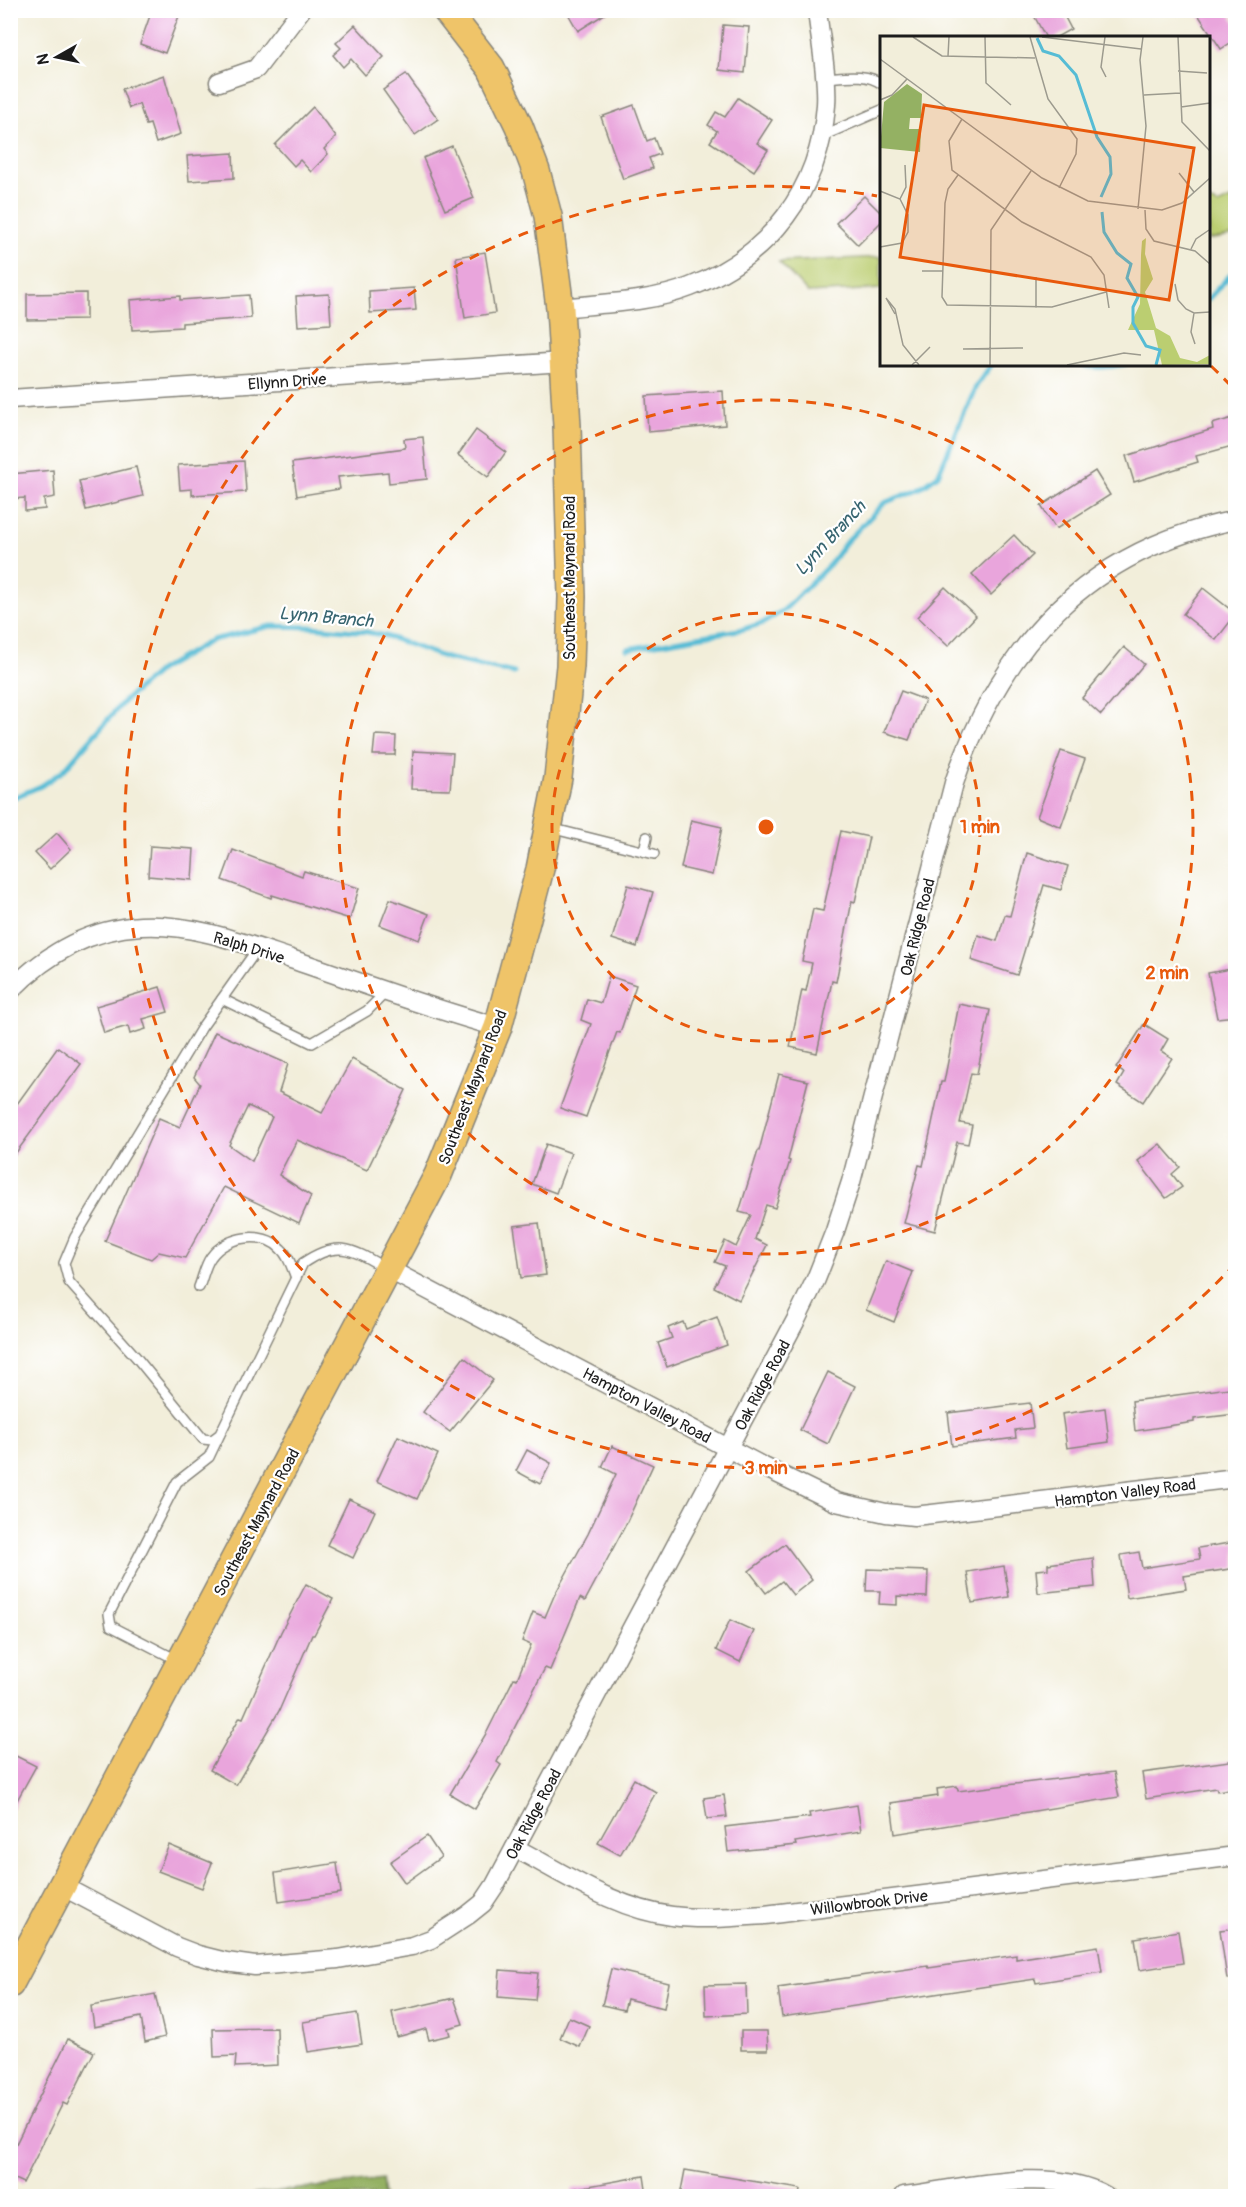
<svg xmlns="http://www.w3.org/2000/svg" width="1246" height="2207" font-family="Pangolin,sans-serif">
  <style>
    .green { fill: #bbce71; stroke: #6c7546; stroke-width: 1.5 }
    .forest { fill: #94b163; stroke: #586640; stroke-width: 1.5 }
    .lines { fill: none; stroke-linecap: round; stroke-linejoin: round }
    .stream { stroke: #56bcd5; stroke-width: 5 }
    .building { fill: #e9a5dc; fill-rule: evenodd }
    .service-casing { stroke: #87857b; stroke-width: 12 }
    .minor-casing { stroke: #87857b; stroke-width: 21 }
    .primary-casing { stroke: #87857b; stroke-width: 30 }
    .service { stroke: #fff; stroke-width: 9 }
    .minor { stroke: #fff; stroke-width: 18 }
    .primary { stroke: #efc469; stroke-width: 27 }
    .ring { fill: none; stroke: #e8590c; stroke-width: 3; stroke-dasharray: 10 8 }
    .labels { text-anchor: middle; stroke-width: 4.5; stroke-linejoin: round; paint-order: stroke }
    .street-label { font-size: 16px; fill: #1c1c1c; stroke: #fff }
    .water-label { font-size: 18px; font-style: italic; fill: #36646f; stroke: #fff }
    .inset-river { fill: none; stroke: #56bcd5; stroke-width: 3 }
    .inset-road { fill: none; stroke: #9c9a8e; stroke-width: 1.5 }
    .view { fill: #e8590c; fill-opacity: 0.15; stroke: #e8590c; stroke-width: 3 }
    .inset-edge { fill: none; stroke: #1c1c1c; stroke-width: 3 }
    .centre { fill: #e8590c; stroke: #fff; stroke-width: 3 }
    .ring-label { font-size: 18px; text-anchor: middle; font-weight: bold; fill: #e8590c; stroke: #fff; stroke-width: 4.5; stroke-linejoin: round; paint-order: stroke }
  </style>
  <rect width="100%" height="100%" fill="#fff"/>
  <filter id="ink" filterUnits="userSpaceOnUse"><feTurbulence type="fractalNoise" baseFrequency=".0167" numOctaves="2"/><feDisplacementMap in="SourceGraphic" scale="12" xChannelSelector="R" yChannelSelector="G"/><feConvolveMatrix kernelMatrix="1 2 1 2 8 2 1 2 1" color-interpolation-filters="sRGB"/></filter>
  <filter id="wash" filterUnits="userSpaceOnUse"><feTurbulence type="fractalNoise" baseFrequency=".008" numOctaves="4" result="noise"/><feDisplacementMap in="SourceGraphic" scale="24" xChannelSelector="R" yChannelSelector="G"/><feGaussianBlur stdDeviation="1.35" result="paint"/><feColorMatrix in="noise" values="0 0 0 0 0 0 0 0 0 0 0 0 0 0 0 0 0 1.4 0 .05"/><feComposite in="paint" operator="in"/></filter>
  <g filter="url(#wash)">
    <rect width="100%" height="100%" fill="#f2eeda"/>
    <!-- green -->
    <g class="green">
      <polygon points="1235,197 1235,235 1209,240 1209,201 1218,205"/>
      <polygon points="881,257 881,289 808,293 779,262"/>
    </g>
    <!-- forest -->
    <polygon class="forest" points="382,2179 384,2196 241,2196"/>
    <g class="lines">
      <!-- stream -->
      <g class="stream">
        <polyline points="1208,299 1236,269"/>
        <path d="M1077 364C1093 369 1108 367 1125 364"/>
        <polyline points="627,649 744,629 763,623 784,610 830,564 846,542 884,503 919,489 938,475 976,386 992,364"/>
        <polyline points="10,799 41,786 63,771 124,701 160,670 212,640 271,626 312,627 367,632 386,636 446,658 514,673"/>
      </g>
    </g>
    <g id="blocks">
      <!-- building -->
      <g class="building">
        <polygon points="152,10 165,10 179,16 165,53 140,44"/>
        <polygon points="566,10 611,10 578,31"/>
        <polygon points="1031,10 1061,10 1071,29 1055,38 1046,38"/>
        <polygon points="1195,10 1227,10 1236,23 1236,39 1221,49"/>
        <polygon points="355,25 384,57 365,75 351,59 343,67 333,55 341,48 336,43"/>
        <polygon points="723,25 749,27 745,73 719,70"/>
        <polygon points="406,74 438,119 415,135 383,90"/>
        <polygon points="164,75 181,134 156,143 150,124 146,125 139,104 129,108 122,89"/>
        <polygon points="738,98 772,120 757,143 768,150 754,171 710,142 717,131 708,125 716,112 725,117"/>
        <polygon points="634,105 647,141 654,138 660,154 649,158 653,168 623,179 601,117"/>
        <polygon points="313,107 336,137 324,149 328,154 311,172 300,160 294,166 275,145"/>
        <polygon points="452,146 474,198 445,210 423,158"/>
        <polygon points="233,153 234,178 189,181 187,156"/>
        <polygon points="864,196 882,214 882,221 858,245 836,223"/>
        <polygon points="485,252 495,313 465,318 456,257"/>
        <polygon points="414,288 416,310 370,313 369,291"/>
        <polygon points="86,293 86,319 27,320 27,294"/>
        <polygon points="329,294 331,324 298,326 296,296"/>
        <polygon points="249,295 251,318 182,323 182,327 132,330 130,300 180,296 180,300"/>
        <polygon points="723,391 725,425 648,432 646,396"/>
        <polygon points="1236,417 1236,445 1196,456 1198,462 1134,482 1126,456 1213,429 1212,424"/>
        <polygon points="476,430 506,452 488,477 458,455"/>
        <polygon points="423,437 427,479 389,483 388,472 338,477 340,489 297,496 292,463 405,448 404,439"/>
        <polygon points="244,461 246,492 192,495 192,489 180,490 178,465"/>
        <polygon points="136,467 143,496 86,510 79,481"/>
        <polygon points="53,470 55,497 44,499 45,509 25,511 25,498 10,499 10,474"/>
        <polygon points="1095,471 1110,495 1056,529 1041,506"/>
        <polygon points="1014,535 1033,555 991,595 972,574"/>
        <polygon points="945,587 976,616 948,646 917,617"/>
        <polygon points="1203,588 1236,614 1216,640 1183,614"/>
        <polygon points="1124,647 1144,664 1101,715 1082,698"/>
        <polygon points="901,691 925,700 909,740 884,732"/>
        <polygon points="375,735 396,736 395,755 373,755"/>
        <polygon points="413,751 453,753 450,790 411,789"/>
        <polygon points="1061,751 1085,759 1061,827 1037,817"/>
        <polygon points="691,820 722,827 712,875 681,868"/>
        <polygon points="841,831 869,837 855,902 852,901 836,982 832,981 817,1053 790,1047 802,990 806,991 812,963 802,961 813,909 823,911"/>
        <polygon points="57,833 71,849 50,869 35,853"/>
        <polygon points="150,846 194,849 192,880 148,876"/>
        <polygon points="233,850 302,876 304,871 359,888 350,919 272,895 271,898 222,880"/>
        <polygon points="1027,853 1068,866 1061,890 1044,885 1017,975 971,960 978,935 997,941 1005,915 1010,916"/>
        <polygon points="628,885 653,892 637,947 612,939"/>
        <polygon points="390,899 429,914 419,940 380,925"/>
        <polygon points="1230,969 1233,984 1236,983 1236,1016 1217,1018 1208,973"/>
        <polygon points="609,976 636,985 620,1033 617,1032 586,1117 560,1108 591,1024 581,1020 587,999 601,1003"/>
        <polygon points="160,987 168,1012 143,1019 146,1029 130,1034 128,1026 104,1033 96,1006"/>
        <polygon points="959,1004 990,1010 977,1074 971,1073 960,1123 972,1125 968,1144 957,1142 935,1231 904,1223 919,1165 923,1166 941,1082 944,1082"/>
        <polygon points="1144,1024 1168,1039 1161,1051 1172,1058 1143,1102 1117,1085 1124,1073 1116,1068"/>
        <path d="M215 1032 288 1064 279 1092 322 1113 352 1059 406 1090 367 1170 297 1140 279 1175 311 1196 299 1223 224 1187 185 1258 159 1252 151 1259 105 1241 159 1118 180 1127 200 1084 194 1077ZM248 1106 272 1117 252 1161 229 1145Z"/>
        <polygon points="58,1047 81,1064 10,1161 10,1099 17,1104"/>
        <polygon points="779,1074 808,1081 788,1160 790,1161 775,1208 766,1205 755,1239 767,1245 739,1300 714,1287 725,1266 715,1262 725,1241 736,1247 751,1215 739,1212 758,1151 759,1151"/>
        <polygon points="546,1144 571,1153 556,1193 532,1184"/>
        <polygon points="1160,1144 1180,1167 1172,1174 1182,1187 1166,1198 1138,1161"/>
        <polygon points="539,1223 546,1275 521,1278 514,1226"/>
        <polygon points="886,1261 913,1272 894,1322 866,1310"/>
        <polygon points="717,1317 727,1345 667,1367 658,1343 672,1338 668,1328 683,1322 686,1329"/>
        <polygon points="464,1357 493,1380 450,1432 423,1412"/>
        <polygon points="828,1372 855,1386 828,1444 800,1430"/>
        <polygon points="1236,1387 1236,1414 1194,1419 1194,1422 1135,1431 1132,1401"/>
        <polygon points="1030,1403 1033,1428 1015,1430 1016,1438 952,1446 948,1413"/>
        <polygon points="1105,1408 1109,1442 1067,1448 1062,1414"/>
        <polygon points="398,1436 438,1454 417,1499 377,1481"/>
        <polygon points="612,1446 653,1465 625,1526 585,1601 580,1598 550,1670 545,1668 497,1762 501,1765 475,1809 450,1794 487,1732 514,1678 517,1679 531,1645 522,1641 533,1612 545,1617 554,1596 588,1534 616,1474 602,1467"/>
        <polygon points="527,1450 551,1463 540,1484 516,1471"/>
        <polygon points="349,1499 375,1511 353,1558 327,1545"/>
        <polygon points="1236,1542 1236,1568 1184,1576 1186,1589 1127,1598 1121,1555 1139,1552 1142,1568 1200,1559 1198,1548"/>
        <polygon points="785,1544 812,1580 793,1595 782,1581 766,1593 749,1571"/>
        <polygon points="1093,1558 1095,1587 1038,1593 1036,1570 1048,1569 1048,1564"/>
        <polygon points="1004,1566 1009,1597 972,1603 967,1572"/>
        <polygon points="867,1569 928,1571 927,1597 897,1596 897,1605 879,1604 880,1591 866,1591"/>
        <polygon points="306,1584 333,1599 314,1635 312,1635 279,1711 236,1785 210,1770 240,1717 243,1718 281,1632"/>
        <polygon points="730,1620 754,1631 740,1662 716,1650"/>
        <polygon points="10,1753 36,1766 10,1813"/>
        <polygon points="1236,1760 1236,1788 1217,1791 1216,1788 1146,1799 1142,1773"/>
        <polygon points="1114,1772 1119,1797 895,1834 891,1803 938,1796 937,1789 957,1786 958,1791"/>
        <polygon points="634,1779 656,1792 620,1855 598,1843"/>
        <polygon points="724,1795 727,1817 707,1819 704,1798"/>
        <polygon points="857,1805 861,1831 795,1842 796,1845 728,1852 725,1827 810,1817 809,1813"/>
        <polygon points="427,1836 441,1857 405,1883 390,1862"/>
        <polygon points="169,1845 212,1863 202,1888 158,1871"/>
        <polygon points="337,1863 341,1893 279,1902 275,1873"/>
        <polygon points="1236,1928 1236,1978 1227,1979 1220,1930"/>
        <polygon points="1178,1931 1183,1963 1140,1970 1135,1938"/>
        <polygon points="1098,1946 1102,1972 1036,1983 1035,1979 782,2017 778,1988 928,1966 929,1968 1016,1955 1016,1959"/>
        <polygon points="611,1969 669,1983 664,2008 627,1999 624,2010 602,2005"/>
        <polygon points="500,1970 538,1973 535,2000 498,1997"/>
        <polygon points="746,1984 747,2014 706,2016 705,1985"/>
        <polygon points="155,1994 165,2037 145,2042 141,2017 94,2027 91,2006"/>
        <polygon points="454,1998 463,2024 448,2028 450,2035 429,2040 426,2029 397,2037 392,2012"/>
        <polygon points="357,2013 362,2044 308,2052 303,2022"/>
        <polygon points="569,2017 589,2026 580,2047 560,2038"/>
        <polygon points="277,2028 278,2065 235,2067 236,2056 214,2057 213,2029"/>
        <polygon points="741,2031 767,2031 768,2050 741,2050"/>
        <polygon points="68,2039 94,2052 67,2105 63,2103 23,2183 10,2177 10,2156"/>
        <polygon points="685,2170 800,2189 799,2196 680,2196"/>
        <polygon points="644,2176 647,2196 573,2196 572,2189"/>
      </g>
    </g>
  </g>
  <g filter="url(#ink)">
    <use href="#blocks" fill-opacity="0" stroke="#87857b" stroke-width="1.5"/>
    <g class="lines">
      <!-- service casing -->
      <g class="service-casing">
        <g id="service">
          <path d="M824 78C843 77 866 72 882 84"/>
          <polyline points="822,136 882,110"/>
          <polyline points="550,828 654,854"/>
          <polyline points="644,851 647,837"/>
          <path d="M258 948 202 1027 75 1237 64 1263 69 1282 136 1357 203 1439 212 1440 220 1434 303 1263C338 1239 352 1249 385 1268"/>
          <polyline points="222,999 312,1043 367,1011 387,991"/>
          <path d="M199 1287C203 1277 205 1265 211 1257 226 1236 263 1230 281 1249 289 1256 292 1268 296 1278"/>
          <polyline points="179,1661 111,1626 109,1614 177,1482 209,1457 219,1436"/>
        </g>
      </g>
      <!-- minor casing -->
      <g class="minor-casing">
        <g id="minor">
          <polyline points="219,82 256,69 301,10"/>
          <path d="M560 308C603 303 649 303 690 287 769 257 820 190 826 105 828 77 820 39 817 10"/>
          <polyline points="10,399 563,362"/>
          <path d="M10 991C46 954 88 929 141 926 192 923 243 943 291 959 359 982 428 1008 498 1027"/>
          <polyline points="390,1270 762,1466 836,1502 886,1513 914,1516 932,1514 1236,1478"/>
          <path d="M515 1848C565 1874 615 1909 672 1916 703 1920 734 1917 765 1915L1236 1856"/>
          <path d="M62 1886 177 1947 198 1955 226 1962 255 1966 338 1959 412 1946 431 1939 468 1915 483 1903 495 1885 797 1318 816 1279 835 1231 851 1182 954 783C1001 644 1089 549 1236 520"/>
          <path d="M904 2196C964 2188 1053 2165 1106 2196"/>
        </g>
      </g>
      <!-- primary casing -->
      <g class="primary-casing">
        <polyline id="primary" points="10,1984 438,1175 498,1027 540,869 558,778 570,666 572,597 567,426 560,308 548,216 536,171 519,126 491,68 446,10"/>
      </g>
      <!-- service -->
      <use href="#service" class="service"/>
      <!-- minor -->
      <use href="#minor" class="minor"/>
      <!-- primary -->
      <use href="#primary" class="primary"/>
    </g>
  </g>
  <!-- distance rings -->
  <g class="ring">
    <circle cx="766" cy="827" r="214"/>
    <circle cx="766" cy="827" r="427"/>
    <path d="M1235 1264A641 641 0 1 1 877 196M1211 366A641 641 0 0 1 1235 390"/>
  </g>
  <g class="labels">
    <!-- street labels -->
    <g class="street-label">
      <text transform="translate(287 381) rotate(-4)" y="6">Ellynn Drive</text>
      <text transform="translate(569 578) rotate(-90)" y="6">Southeast Maynard Road</text>
      <text transform="translate(917 927) rotate(-76)" y="6">Oak Ridge Road</text>
      <text transform="translate(249 947) rotate(17)" y="6">Ralph Drive</text>
      <text transform="translate(472 1087) rotate(-69)" y="6">Southeast Maynard Road</text>
      <text transform="translate(762 1385) rotate(-62)" y="6">Oak Ridge Road</text>
      <text transform="translate(647 1405) rotate(28)" y="6">Hampton Valley Road</text>
      <text transform="translate(1125 1492) rotate(-7)" y="6">Hampton Valley Road</text>
      <text transform="translate(256 1522) rotate(-62)" y="6">Southeast Maynard Road</text>
      <text transform="translate(533 1814) rotate(-62)" y="6">Oak Ridge Road</text>
      <text transform="translate(869 1902) rotate(-7)" y="6">Willowbrook Drive</text>
    </g>
    <!-- water labels -->
    <g class="water-label">
      <text transform="translate(830 538) rotate(-47)" y="6">Lynn Branch</text>
      <text transform="translate(326 617) rotate(5)" y="6">Lynn Branch</text>
    </g>
  </g>
  <!-- overview -->
  <g transform="translate(880 36)">
    <rect width="330" height="330" fill="#f2eeda"/>
    <path d="M266 202 265 218 273 243 265 256 276 292 290 300 300 322 317 326 330 319V328L282 329 274 294H248L260 268 261 219 262 205Z" fill="#bbce71"/>
    <path d="M27 48 42 58 41 82H30L29 93H41L40 116 0 112 4 66Z" fill="#94b163"/>
    <path class="inset-river" d="M157 2 163 15 179 20 196 39 217 101 230 121 231 138 221 161M222 176 224 196 237 217 251 228 247 242 258 261 253 271V287L266 310 280 314 276 329"/>
    <path class="inset-road" d="M33 1 62 20 155 22M105 1 106 47 131 69M150 1 168 63 197 103 196 118 179 152M162 1 261 13M225 1 221 31 226 41M298 1 302 86 330 115M68 20 69 1M0 23 162 142 208 165 282 174 302 167 330 142M298 35 327 37M264 59 300 57M0 64 12 59 27 43M301 71 330 67M82 83 69 105 72 134 142 186 211 221 224 239 229 272M299 137 314 156M78 139 68 153 65 167 62 261 67 269 172 271 226 256M0 155 20 163 28 179V196L22 207 0 211M20 163 26 151 25 129M258 173 266 90 260 24 263 1M265 174 266 193 274 205 315 215 330 228M311 213 316 203 329 194M42 235H63M156 241V272M295 248 298 264 306 273 314 277 330 276M314 277 311 296 315 308M15 278 6 262 15 273 23 309 39 329M83 313 143 312M32 329 50 311M110 329 111 194 151 135M187 329 244 317 261 319"/>
    <path class="view" d="M44 69 314 112 289 264 20 221Z"/>
    <rect width="330" height="330" class="inset-edge"/>
  </g>
  <circle cx="766" cy="827" r="9" class="centre"/>
  <g class="ring-label">
    <text x="980" y="833">1 min</text>
    <text x="1167" y="979">2 min</text>
    <text x="766" y="1474">3 min</text>
  </g>
  <!-- margin -->
  <rect width="1246" height="2207" fill="none" stroke="#fff" stroke-width="36"/>
  <!-- north arrow -->
  <g transform="translate(57 57) rotate(261)" stroke="#ffffff" stroke-width="4.5" paint-order="stroke">
  <path d="M0-4.5L10 22L0 15L-10 22Z" fill="#1c1c1c"/>
  <text y="-9" font-size="16" font-weight="bold" text-anchor="middle" fill="#1c1c1c">N</text>
  </g>
</svg>
